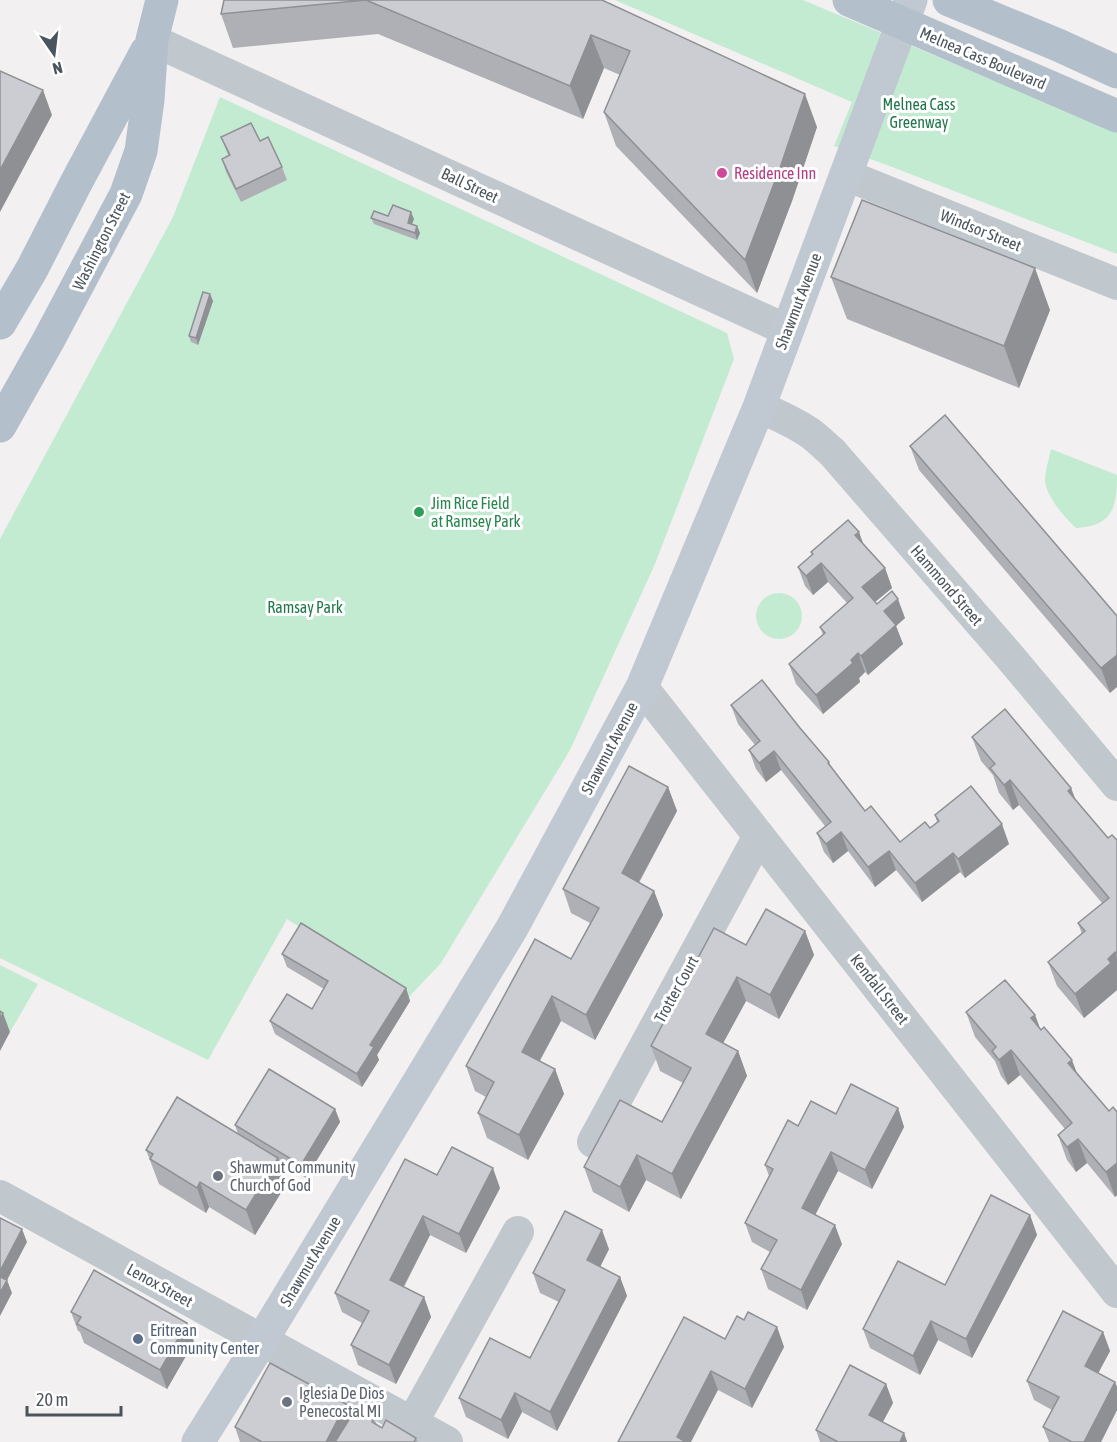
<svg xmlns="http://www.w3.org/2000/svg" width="1117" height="1442" font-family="'Asap Condensed',sans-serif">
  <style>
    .green { fill: #c3ebd2 }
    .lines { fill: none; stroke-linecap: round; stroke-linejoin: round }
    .street { stroke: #c0c8cd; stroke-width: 32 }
    .secondary { stroke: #c0c9d2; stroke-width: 33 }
    .primary { stroke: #b3c0cc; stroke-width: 33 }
    .wall { fill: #afb0b5 }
    .shaded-wall { fill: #8e9093 }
    .building { fill: #cbcdd2; stroke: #8e9093; stroke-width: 1.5 }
    .hotel-dot { fill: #d1479c; stroke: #fff; stroke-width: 2 }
    .leisure-dot { fill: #2e9e5b; stroke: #fff; stroke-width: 2 }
    .worship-dot { fill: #6b7280; stroke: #fff; stroke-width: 2 }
    .service-dot { fill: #5c6f8a; stroke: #fff; stroke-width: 2 }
    .labels { text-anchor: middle; stroke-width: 6; stroke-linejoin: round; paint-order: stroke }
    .street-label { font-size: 16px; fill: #4a545c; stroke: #fff }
    .park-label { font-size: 16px; fill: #20774b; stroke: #fff }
    .hotel-label { font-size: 16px; fill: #b23c85; stroke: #fff; text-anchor: start }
    .leisure-label { font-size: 16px; fill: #27864d; stroke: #fff; text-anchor: start }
    .worship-label { font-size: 16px; fill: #5b616d; stroke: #fff; text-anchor: start }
    .service-label { font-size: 16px; fill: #4e5e75; stroke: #fff; text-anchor: start }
  </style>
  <rect width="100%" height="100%" fill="#f2f0f0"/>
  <!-- green -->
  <g class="green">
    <polygon points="615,0 803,0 1117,132 1117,254 887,165 834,146 852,102"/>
    <polygon points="220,97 727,333 734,359 655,564 570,750 441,963 409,997 287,919 208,1060 0,958 0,539 173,217"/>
    <path d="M1051 449 1117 475C1117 507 1113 526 1076 528 1065 518 1046 496 1045 481 1045 471 1049 459 1051 449Z"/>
    <circle cx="779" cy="616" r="23"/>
    <polygon points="0,965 38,984 10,1032 0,1027"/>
  </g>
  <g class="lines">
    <!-- street -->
    <g class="street">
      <polyline points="152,40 787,330"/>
      <polyline points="846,175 1117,284"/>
      <path d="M759 407C776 414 794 422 810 433 818 439 825 446 832 452L1010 657 1117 785"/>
      <polyline points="642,687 1117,1292"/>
      <polyline points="593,1142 759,836"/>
      <polyline points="0,1196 447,1442"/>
      <polyline points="412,1423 518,1232"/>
    </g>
    <!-- secondary -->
    <polyline class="secondary" points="198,1442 262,1340 512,928 642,687 759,407 911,0"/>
    <!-- primary -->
    <g class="primary">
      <polyline points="849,0 1117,116"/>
      <polyline points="949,0 1058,45 1117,72"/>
      <polyline points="0,323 32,269 76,183 146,52"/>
      <polyline points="0,426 48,341 126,194 141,151 148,100 152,40 162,0"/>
    </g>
  </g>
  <!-- wall -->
  <g class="wall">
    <polygon points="224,0 602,0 817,127 792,201 757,293 616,146 604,112 620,75 604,68 583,119 378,34 233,48 221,14"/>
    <polygon points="221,137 282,167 287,180 241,202 226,172 222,159 228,155"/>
    <polygon points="388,216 414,219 412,224 417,226 420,233 417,240 374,224 371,218"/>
    <polygon points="831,277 1050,310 1019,388 847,319"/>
    <polygon points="210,294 213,301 198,345 191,342 189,336"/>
    <polygon points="910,446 1117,616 1110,693 919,470"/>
    <polygon points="863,544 885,568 892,588 875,602 877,604 905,618 896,626 903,644 868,675 865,672 859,678 860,682 823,714 796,684 789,664 823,635 820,627 847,603 828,582 813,595 805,586 798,567 812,555 811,552"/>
    <polygon points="731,705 800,728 829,762 832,768 865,811 900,842 930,828 937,822 935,815 1009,844 965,878 960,872 922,902 896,870 875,887 848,851 833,863 824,852 817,833 825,826 781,770 766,782 756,769 749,750 755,745 738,724"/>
    <polygon points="972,737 1071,788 1076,801 1108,838 1117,840 1117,990 1084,1018 1057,986 1048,962 1082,934 1078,923 1102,903 1019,805 1013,810 999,793 993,775 981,761"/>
    <polygon points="668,787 677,811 639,883 654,891 663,915 595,1040 561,1021 540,1061 555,1069 564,1094 528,1160 487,1138 478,1113 486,1097 475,1091 466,1066 571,959 590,923 571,913 563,889"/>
    <polygon points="805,931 814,955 779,1019 746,1001 723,1043 738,1051 747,1076 681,1199 646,1180 629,1212 593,1192 584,1167 662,1122 683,1083 660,1071 651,1046 746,945"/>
    <polygon points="282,954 406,988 410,1001 377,1055 379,1060 362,1087 275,1034 270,1021 312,1009 324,989 287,967"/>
    <polygon points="966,1012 1035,1015 1040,1028 1109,1111 1117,1112 1117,1195 1115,1197 1087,1163 1076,1172 1067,1160 1058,1135 1065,1129 1020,1075 1008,1085 1001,1076 995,1061 975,1037"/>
    <polygon points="898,1108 904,1127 872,1189 838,1171 815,1214 842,1244 807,1310 768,1289 761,1269 770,1252 752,1242 745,1223 769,1176 765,1165 798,1126 836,1114"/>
    <polygon points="335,1109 340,1122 306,1178 280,1162 287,1183 255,1235 209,1207 206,1213 159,1184 146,1150 238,1134 235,1125"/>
    <polygon points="437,1175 500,1188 466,1253 430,1235 404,1287 424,1297 431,1317 396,1384 358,1365 351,1345 362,1323 342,1312 335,1293"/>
    <polygon points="1030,1215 1037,1235 972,1358 938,1340 920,1375 870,1348 863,1329 945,1285"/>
    <polygon points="609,1249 600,1267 620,1277 627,1296 557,1431 522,1412 508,1439 466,1417 459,1398 530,1358 559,1302 540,1293 533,1273"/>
    <polygon points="71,1312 187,1323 194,1342 167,1389 84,1343 80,1332 78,1331"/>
    <polygon points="744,1320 777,1327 784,1347 752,1408 718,1390 618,1442"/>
    <polygon points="1103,1332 1110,1351 1098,1373 1115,1382 1117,1387 1117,1410 1101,1442 1049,1442 1043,1427 1052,1410 1034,1400 1027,1381"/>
    <polygon points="886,1384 893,1403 883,1422 904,1433 907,1442 820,1442 816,1430"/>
    <polygon points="351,1416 374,1418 377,1425 382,1428 416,1438 418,1442 240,1442 235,1427"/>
  </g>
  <!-- shaded-wall -->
  <g class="shaded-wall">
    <polygon points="591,35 604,68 583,119 570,86"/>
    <polygon points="43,90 52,115 0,212 0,170"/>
    <polygon points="805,94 817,127 792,201 757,293 745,260"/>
    <polygon points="411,212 414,219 410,229 408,223"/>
    <polygon points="417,226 420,233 417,240 415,233"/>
    <polygon points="1035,268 1050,310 1019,388 1004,346"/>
    <polygon points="210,294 213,301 198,345 196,338"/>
    <polygon points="859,532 866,551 855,535"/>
    <polygon points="821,563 828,582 813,595 806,576"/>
    <polygon points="885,568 892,588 869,607 862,587"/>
    <polygon points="898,599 905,618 896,626 903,644 868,675 861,656 884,611"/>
    <polygon points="858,653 865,672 859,678 860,682 823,714 816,695"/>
    <polygon points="1117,655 1117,687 1110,693 1101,668"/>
    <polygon points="774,751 781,770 766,782 759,763"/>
    <polygon points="1010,780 1019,805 1013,810 1004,785"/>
    <polygon points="668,787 677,811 630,898 622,873"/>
    <polygon points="1071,788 1080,812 1068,791"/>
    <polygon points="1002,824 1009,844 965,878 958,859"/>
    <polygon points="841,832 848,851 833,863 826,844"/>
    <polygon points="889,851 896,870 875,887 868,867"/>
    <polygon points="953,853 960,872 922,902 915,883"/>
    <polygon points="654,891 663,915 595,1040 586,1015"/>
    <polygon points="805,931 814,955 779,1019 770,995"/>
    <polygon points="1115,952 1117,957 1117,990 1084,1018 1075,994 1108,959"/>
    <polygon points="737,977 746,1001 715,1058 706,1034"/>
    <polygon points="406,988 410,1001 377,1055 379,1060 362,1087 357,1074 370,1045"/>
    <polygon points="552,996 561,1021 531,1076 522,1052"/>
    <polygon points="3,1013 10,1032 0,1051 0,1019"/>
    <polygon points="1035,1015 1044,1040 1031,1018"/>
    <polygon points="1011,1050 1020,1075 1008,1085 999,1060"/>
    <polygon points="738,1051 747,1076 681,1199 672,1174"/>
    <polygon points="1072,1060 1081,1084 1068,1063"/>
    <polygon points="555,1069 564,1094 528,1160 519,1135"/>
    <polygon points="898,1108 904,1127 872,1189 865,1170"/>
    <polygon points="335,1109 340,1122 306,1178 301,1165"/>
    <polygon points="1078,1139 1087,1163 1076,1172 1067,1147"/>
    <polygon points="831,1152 838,1171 809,1227 802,1208"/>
    <polygon points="637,1155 646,1180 629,1212 620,1187"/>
    <polygon points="278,1158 287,1183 255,1235 246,1210"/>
    <polygon points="1117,1163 1117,1195 1115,1197 1106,1172"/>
    <polygon points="493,1168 500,1188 466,1253 459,1234"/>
    <polygon points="200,1182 209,1207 206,1213 197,1188"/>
    <polygon points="1030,1215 1037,1235 972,1358 966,1339"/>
    <polygon points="423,1216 430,1235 397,1299 390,1280"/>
    <polygon points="835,1225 842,1244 807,1310 801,1290"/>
    <polygon points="22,1229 27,1242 4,1286 7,1280 12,1293 0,1316 0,1271"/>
    <polygon points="602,1230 609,1249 594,1279 587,1260"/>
    <polygon points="620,1277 627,1296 557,1431 550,1412"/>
    <polygon points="424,1297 431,1317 396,1384 389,1365"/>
    <polygon points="931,1321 938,1340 920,1375 913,1356"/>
    <polygon points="187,1323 194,1342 167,1389 160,1370"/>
    <polygon points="777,1327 784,1347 752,1408 745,1389"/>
    <polygon points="1103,1332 1110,1351 1092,1385 1085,1366"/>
    <polygon points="711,1371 718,1390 691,1442 678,1442 677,1437"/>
    <polygon points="1115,1382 1117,1387 1117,1410 1101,1442 1084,1442"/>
    <polygon points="886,1384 893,1403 876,1434 869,1415"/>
    <polygon points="515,1393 522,1412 508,1439 501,1420"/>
    <polygon points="346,1404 353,1423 343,1442 326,1442"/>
    <polygon points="904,1433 907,1442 900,1442"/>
  </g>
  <!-- building -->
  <g class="building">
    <polygon points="224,0 602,0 805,94 780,168 745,260 604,112 630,51 591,35 570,86 366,0 221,14"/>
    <polygon points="0,71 43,90 0,170"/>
    <polygon points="251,123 260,141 268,137 282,167 236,189 222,159 230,155 221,137"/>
    <polygon points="862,200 1035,268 1004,346 831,277"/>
    <polygon points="393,205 411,212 408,223 417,226 415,233 371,218 374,211 388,216"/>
    <polygon points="203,292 210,294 196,338 189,336"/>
    <polygon points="945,415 1117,616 1117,655 1101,668 910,446"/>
    <polygon points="848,520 859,532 855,535 885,568 862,587 877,604 892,591 898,599 884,611 896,625 861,656 858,653 851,660 853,663 816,695 789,664 825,633 820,627 853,598 821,563 806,576 798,567 813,554 811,552"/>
    <polygon points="762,680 800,728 829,762 828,763 865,811 871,806 900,842 925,822 930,828 939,821 935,815 971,786 1002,824 958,859 953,853 915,883 889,851 868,867 841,832 826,844 817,833 831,822 774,751 759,763 749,750 760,741 731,705"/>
    <polygon points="1005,709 1071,788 1068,791 1108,838 1112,835 1117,840 1117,954 1115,952 1108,959 1111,963 1075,994 1048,962 1085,931 1078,923 1109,898 1010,780 1004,785 990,768 995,764 972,737"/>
    <polygon points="629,766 668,787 622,873 654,891 586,1015 552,996 522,1052 555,1069 519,1135 478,1113 494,1082 466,1066 535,939 571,959 599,908 563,889"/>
    <polygon points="766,909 805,931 770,995 737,977 706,1034 738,1051 672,1174 637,1155 620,1187 584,1167 620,1100 662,1122 691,1068 651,1046 714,928 746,945"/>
    <polygon points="301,923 406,988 370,1045 374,1047 357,1074 270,1021 287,994 312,1009 328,981 282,954"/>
    <polygon points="1005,980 1035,1015 1031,1018 1041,1030 1044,1027 1072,1060 1068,1063 1109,1111 1113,1107 1117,1112 1117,1163 1106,1172 1078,1139 1067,1147 1058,1135 1072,1123 1011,1050 999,1060 992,1051 996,1047 966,1012"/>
    <polygon points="0,1011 3,1013 0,1019"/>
    <polygon points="269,1069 335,1109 301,1165 235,1125"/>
    <polygon points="851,1084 898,1108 865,1170 831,1152 802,1208 835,1225 801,1290 761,1269 777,1240 745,1223 773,1169 765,1165 788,1120 798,1126 811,1101 836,1114"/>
    <polygon points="177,1097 278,1158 246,1210 200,1182 197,1188 150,1159 153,1154 146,1150"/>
    <polygon points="452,1147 493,1168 459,1234 423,1216 390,1280 424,1297 389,1365 351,1345 369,1311 335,1293 405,1159 437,1175"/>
    <polygon points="991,1195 1030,1215 966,1339 931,1321 913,1356 863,1329 898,1261 945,1285"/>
    <polygon points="565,1211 602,1230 587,1260 620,1277 550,1412 515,1393 501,1420 459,1398 490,1338 530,1358 565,1290 533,1273"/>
    <polygon points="0,1218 22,1229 0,1271"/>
    <polygon points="94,1270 187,1323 160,1370 77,1324 81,1317 71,1312"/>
    <polygon points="0,1277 7,1280 0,1293"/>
    <polygon points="1063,1311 1103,1332 1085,1366 1115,1382 1084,1442 1072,1442 1043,1427 1059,1397 1027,1381"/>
    <polygon points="748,1312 777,1327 745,1389 711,1371 677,1437 686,1442 618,1442 684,1317 725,1339 737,1316 744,1320"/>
    <polygon points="270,1363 346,1404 326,1442 262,1442 235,1427"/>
    <polygon points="850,1365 886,1384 869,1415 904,1433 900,1442 838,1442 816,1430"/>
    <polygon points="357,1407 374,1418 372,1422 382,1428 386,1420 416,1438 414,1442 335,1442"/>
  </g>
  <!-- markers -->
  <circle class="hotel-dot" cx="722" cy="173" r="6"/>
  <circle class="leisure-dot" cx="419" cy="512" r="6"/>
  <g class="worship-dot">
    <circle cx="218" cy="1176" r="6"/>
    <circle cx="287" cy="1402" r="6"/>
  </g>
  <circle class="service-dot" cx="138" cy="1339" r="6"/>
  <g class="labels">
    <!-- street labels -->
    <g class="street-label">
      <text transform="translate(983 58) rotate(23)" y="6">Melnea Cass Boulevard</text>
      <text transform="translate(470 185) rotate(25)" y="6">Ball Street</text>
      <text transform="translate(981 230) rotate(22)" y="6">Windsor Street</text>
      <text transform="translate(101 241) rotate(-63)" y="6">Washington Street</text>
      <text transform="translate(798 301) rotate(-69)" y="6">Shawmut Avenue</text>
      <text transform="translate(947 585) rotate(49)" y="6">Hammond Street</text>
      <text transform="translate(609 748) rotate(-62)" y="6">Shawmut Avenue</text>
      <text transform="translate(676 989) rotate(-61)" y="6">Trotter Court</text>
      <text transform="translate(880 989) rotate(52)" y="6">Kendall Street</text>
      <text transform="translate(310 1261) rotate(-59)" y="6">Shawmut Avenue</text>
      <text transform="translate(160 1285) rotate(29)" y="6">Lenox Street</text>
    </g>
    <!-- park labels -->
    <g class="park-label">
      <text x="919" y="110">Melnea Cass<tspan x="919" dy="18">Greenway</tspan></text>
      <text x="305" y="613">Ramsay Park</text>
    </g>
    <!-- hotel labels -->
    <g class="hotel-label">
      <text x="734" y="179">Residence Inn</text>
    </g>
    <!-- leisure labels -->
    <g class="leisure-label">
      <text x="431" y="509">Jim Rice Field<tspan x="431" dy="18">at Ramsey Park</tspan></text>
    </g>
    <!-- worship labels -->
    <g class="worship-label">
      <text x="230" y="1173">Shawmut Community<tspan x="230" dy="18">Church of God</tspan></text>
      <text x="299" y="1399">Iglesia De Dios<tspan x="299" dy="18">Penecostal MI</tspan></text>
    </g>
    <!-- service labels -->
    <g class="service-label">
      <text x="150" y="1336">Eritrean<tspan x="150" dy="18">Community Center</tspan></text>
    </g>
  </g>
  <!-- north arrow -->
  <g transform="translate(54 54) rotate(166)" stroke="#ffffff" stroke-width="4.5" paint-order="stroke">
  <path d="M0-4.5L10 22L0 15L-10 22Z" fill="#4a545c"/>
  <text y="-9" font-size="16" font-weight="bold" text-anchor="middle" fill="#4a545c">N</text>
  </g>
  <!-- scale -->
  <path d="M27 1406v9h94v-9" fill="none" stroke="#4a545c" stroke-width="3"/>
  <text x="36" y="1406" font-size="18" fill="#4a545c" stroke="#ffffff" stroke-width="4.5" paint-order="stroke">20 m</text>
</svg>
